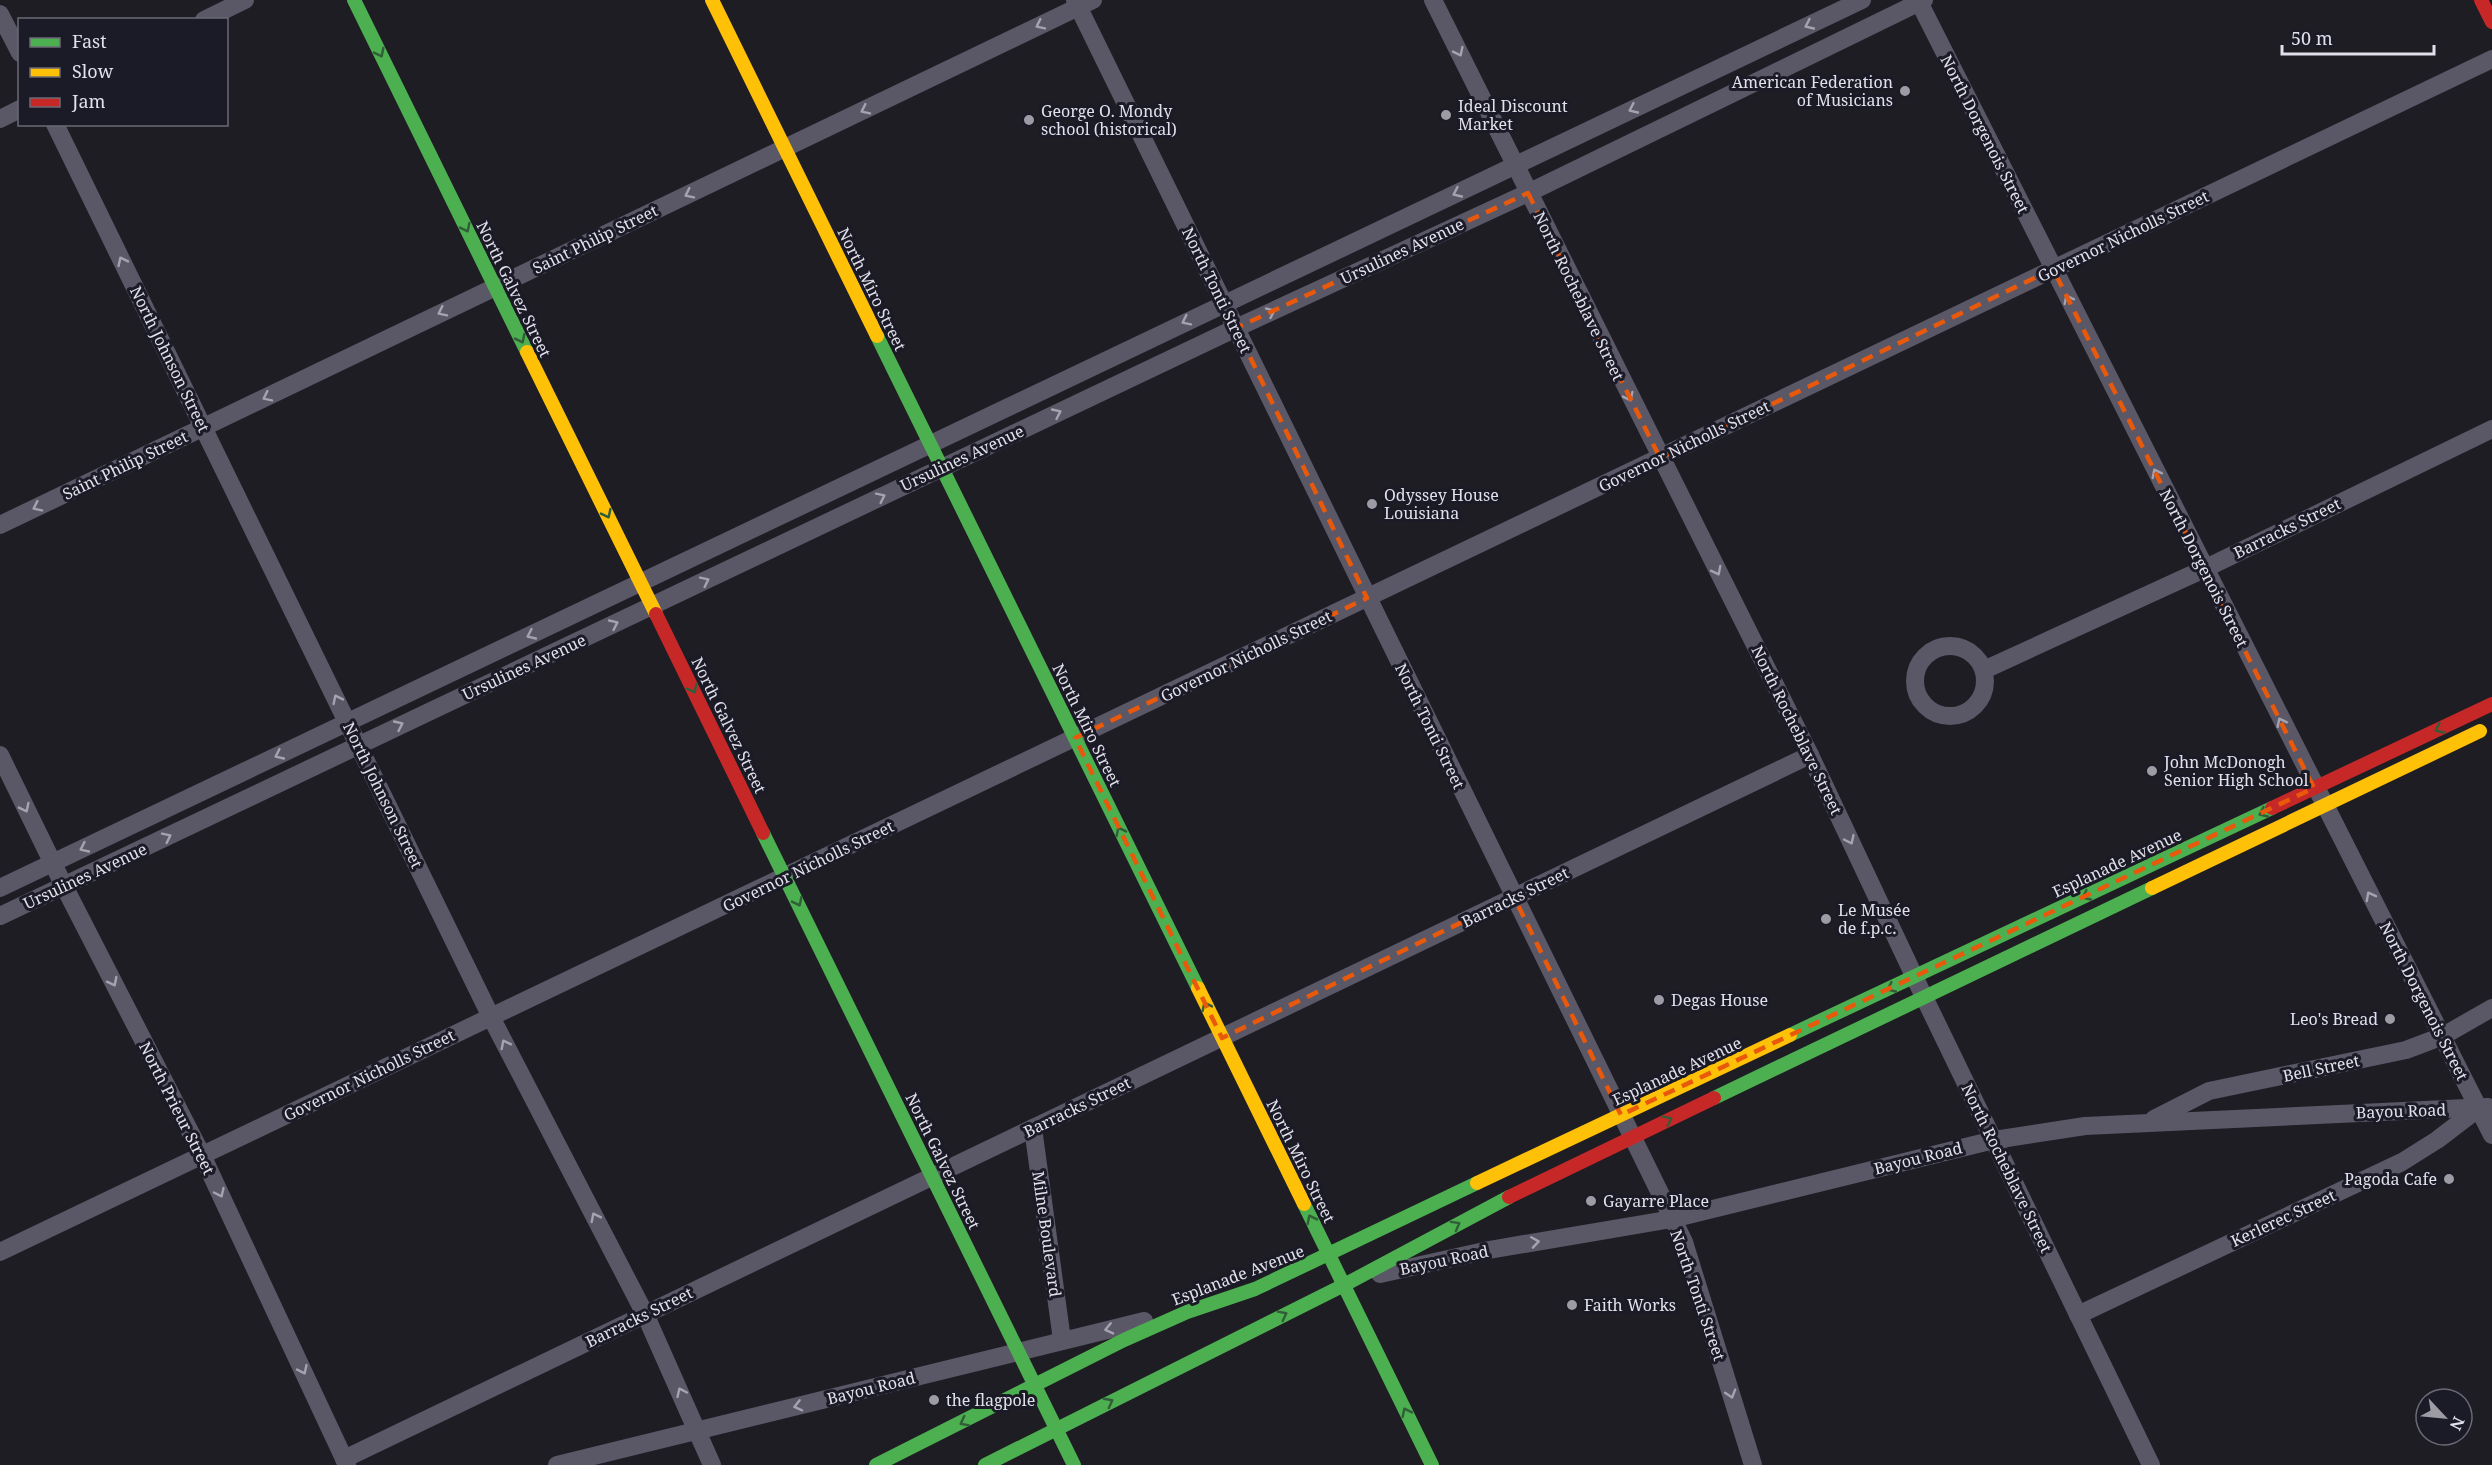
<svg xmlns="http://www.w3.org/2000/svg" width="2492" height="1465" font-family="'Noto Serif',serif">
  <style>
    .lines { fill: none; stroke-linecap: round; stroke-linejoin: round }
    .street { stroke: #5a5767; stroke-width: 18 }
    .fast { stroke: #4caf50; stroke-width: 14 }
    .slow { stroke: #ffc107; stroke-width: 14 }
    .jam { stroke: #c62828; stroke-width: 14 }
    .oneway { stroke: #a5a3b0 }
    .oneway2 { stroke: #315d39 }
    .marked { fill: none; stroke: #e8590c; stroke-width: 4.5; stroke-dasharray: 12 8; stroke-linejoin: round }
    .poi-dot { fill: #9d9ca5; stroke: #1b1a27; stroke-width: 2 }
    .labels { text-anchor: middle; stroke-width: 6; stroke-linejoin: round; paint-order: stroke }
    .poi-label { font-size: 16px; fill: #e2e1eb; stroke: #1b1a27; text-anchor: start }
    .street-label { font-size: 16px; fill: #e2e1eb; stroke: #1b1a27 }
  </style>
  <rect width="100%" height="100%" fill="#1e1d24"/>
  <g class="lines">
    <!-- street -->
    <g class="street">
      <polyline points="1075,0 1684,1242 1753,1465"/>
      <polyline points="1433,0 1810,755 1924,997 2151,1465"/>
      <polyline points="1918,0 2492,1135"/>
      <polyline points="0,14 20,53"/>
      <polyline points="204,20 245,0"/>
      <polyline points="0,119 20,109"/>
      <polyline points="55,124 491,1017 645,1314 712,1465"/>
      <polyline points="0,525 1093,0"/>
      <circle cx="1950" cy="681" r="35"/>
      <polyline points="1984,670 2204,569 2492,429"/>
      <polyline points="0,755 64,886 202,1155 347,1465"/>
      <polyline points="0,888 1862,0"/>
      <polyline points="0,916 1236,328 1528,193 1924,0"/>
      <polyline points="2154,1119 2209,1091 2406,1050 2443,1036 2492,1008"/>
      <polyline points="1033,1128 1062,1340"/>
      <polyline points="0,1252 2492,59"/>
      <polyline points="1380,1274 1489,1250 1672,1219 1994,1140 2085,1126 2488,1107"/>
      <polyline points="2078,1315 2402,1162 2437,1140 2479,1108"/>
      <polyline points="344,1459 1810,755"/>
      <polyline points="557,1465 1144,1321"/>
    </g>
    <!-- fast -->
    <g class="fast">
      <polyline points="354,0 527,352"/>
      <polyline points="877,336 1198,988"/>
      <polyline points="763,833 1074,1465"/>
      <polyline points="1790,1035 2272,808"/>
      <polyline points="1714,1098 2152,888"/>
      <polyline points="1304,1204 1432,1465"/>
      <polyline points="876,1465 1124,1340 1187,1312 1255,1289 1477,1183"/>
      <polyline points="985,1465 1344,1285 1509,1197"/>
    </g>
    <!-- slow -->
    <g class="slow">
      <polyline points="712,0 877,336"/>
      <polyline points="527,352 656,614"/>
      <polyline points="2152,888 2480,731"/>
      <polyline points="1198,988 1304,1204"/>
      <polyline points="1477,1183 1790,1035"/>
    </g>
    <!-- jam -->
    <g class="jam">
      <polyline points="2481,0 2492,22"/>
      <polyline points="656,614 763,833"/>
      <polyline points="2272,808 2492,704"/>
      <polyline points="1509,1197 1714,1098"/>
    </g>
  </g>
  <!-- one-way arrows -->
  <defs><path id="oneway-chevron" d="M-2-3.5L2.5 0L-2 3.5" fill="none" stroke-width="1.6" stroke-linecap="round" stroke-linejoin="round" transform="scale(1.5)"/></defs>
  <g class="oneway">
    <use href="#oneway-chevron" transform="translate(1040 25) rotate(154)"/>
    <use href="#oneway-chevron" transform="translate(1809 25) rotate(155)"/>
    <use href="#oneway-chevron" transform="translate(1459 52) rotate(64)"/>
    <use href="#oneway-chevron" transform="translate(1633 109) rotate(155)"/>
    <use href="#oneway-chevron" transform="translate(865 110) rotate(154)"/>
    <use href="#oneway-chevron" transform="translate(1457 193) rotate(155)"/>
    <use href="#oneway-chevron" transform="translate(689 194) rotate(154)"/>
    <use href="#oneway-chevron" transform="translate(122 261) rotate(-116)"/>
    <use href="#oneway-chevron" transform="translate(2068 299) rotate(-117)"/>
    <use href="#oneway-chevron" transform="translate(442 312) rotate(154)"/>
    <use href="#oneway-chevron" transform="translate(1271 312) rotate(-25)"/>
    <use href="#oneway-chevron" transform="translate(1186 321) rotate(154)"/>
    <use href="#oneway-chevron" transform="translate(267 397) rotate(154)"/>
    <use href="#oneway-chevron" transform="translate(1629 397) rotate(64)"/>
    <use href="#oneway-chevron" transform="translate(1057 413) rotate(-25)"/>
    <use href="#oneway-chevron" transform="translate(2156 473) rotate(-117)"/>
    <use href="#oneway-chevron" transform="translate(881 497) rotate(-26)"/>
    <use href="#oneway-chevron" transform="translate(37 507) rotate(154)"/>
    <use href="#oneway-chevron" transform="translate(1717 571) rotate(63)"/>
    <use href="#oneway-chevron" transform="translate(705 581) rotate(-26)"/>
    <use href="#oneway-chevron" transform="translate(614 624) rotate(-25)"/>
    <use href="#oneway-chevron" transform="translate(531 635) rotate(155)"/>
    <use href="#oneway-chevron" transform="translate(337 699) rotate(-116)"/>
    <use href="#oneway-chevron" transform="translate(2281 722) rotate(-117)"/>
    <use href="#oneway-chevron" transform="translate(399 725) rotate(-25)"/>
    <use href="#oneway-chevron" transform="translate(279 755) rotate(155)"/>
    <use href="#oneway-chevron" transform="translate(25 808) rotate(64)"/>
    <use href="#oneway-chevron" transform="translate(167 837) rotate(-26)"/>
    <use href="#oneway-chevron" transform="translate(1850 840) rotate(65)"/>
    <use href="#oneway-chevron" transform="translate(84 848) rotate(155)"/>
    <use href="#oneway-chevron" transform="translate(2370 896) rotate(-118)"/>
    <use href="#oneway-chevron" transform="translate(113 982) rotate(63)"/>
    <use href="#oneway-chevron" transform="translate(505 1044) rotate(-117)"/>
    <use href="#oneway-chevron" transform="translate(220 1193) rotate(65)"/>
    <use href="#oneway-chevron" transform="translate(595 1217) rotate(-117)"/>
    <use href="#oneway-chevron" transform="translate(1535 1242) rotate(-9)"/>
    <use href="#oneway-chevron" transform="translate(1109 1329) rotate(167)"/>
    <use href="#oneway-chevron" transform="translate(303 1370) rotate(65)"/>
    <use href="#oneway-chevron" transform="translate(681 1392) rotate(-115)"/>
    <use href="#oneway-chevron" transform="translate(1731 1394) rotate(73)"/>
    <use href="#oneway-chevron" transform="translate(798 1406) rotate(166)"/>
  </g>
  <g class="oneway2">
    <use href="#oneway-chevron" transform="translate(380 53) rotate(64)"/>
    <use href="#oneway-chevron" transform="translate(466 228) rotate(64)"/>
    <use href="#oneway-chevron" transform="translate(521 339) rotate(64)"/>
    <use href="#oneway-chevron" transform="translate(607 514) rotate(64)"/>
    <use href="#oneway-chevron" transform="translate(693 689) rotate(64)"/>
    <use href="#oneway-chevron" transform="translate(2439 729) rotate(155)"/>
    <use href="#oneway-chevron" transform="translate(2263 813) rotate(155)"/>
    <use href="#oneway-chevron" transform="translate(1120 831) rotate(-116)"/>
    <use href="#oneway-chevron" transform="translate(2086 896) rotate(155)"/>
    <use href="#oneway-chevron" transform="translate(798 902) rotate(64)"/>
    <use href="#oneway-chevron" transform="translate(1891 988) rotate(155)"/>
    <use href="#oneway-chevron" transform="translate(1206 1006) rotate(-116)"/>
    <use href="#oneway-chevron" transform="translate(1668 1120) rotate(-26)"/>
    <use href="#oneway-chevron" transform="translate(1311 1219) rotate(-116)"/>
    <use href="#oneway-chevron" transform="translate(1456 1225) rotate(-29)"/>
    <use href="#oneway-chevron" transform="translate(1283 1315) rotate(-27)"/>
    <use href="#oneway-chevron" transform="translate(1109 1402) rotate(-28)"/>
    <use href="#oneway-chevron" transform="translate(1406 1412) rotate(-116)"/>
    <use href="#oneway-chevron" transform="translate(964 1422) rotate(153)"/>
  </g>
  <!-- marked area -->
  <path class="marked" d="M1528 193 1660 458 2053 269 2314 788 1621 1115 1514 897 1222 1038 1075 738 1367 598 1236 328Z"/>
  <!-- markers -->
  <g class="poi-dot">
    <circle cx="1905" cy="91" r="6"/>
    <circle cx="1446" cy="115" r="6"/>
    <circle cx="1029" cy="120" r="6"/>
    <circle cx="1372" cy="504" r="6"/>
    <circle cx="2152" cy="771" r="6"/>
    <circle cx="1826" cy="919" r="6"/>
    <circle cx="1659" cy="1000" r="6"/>
    <circle cx="2390" cy="1019" r="6"/>
    <circle cx="2449" cy="1179" r="6"/>
    <circle cx="1591" cy="1201" r="6"/>
    <circle cx="1572" cy="1305" r="6"/>
    <circle cx="934" cy="1400" r="6"/>
  </g>
  <g class="labels">
    <!-- poi labels -->
    <g class="poi-label">
      <text x="1893" y="88" text-anchor="end">American Federation<tspan x="1893" dy="18">of Musicians</tspan></text>
      <text x="1458" y="112">Ideal Discount<tspan x="1458" dy="18">Market</tspan></text>
      <text x="1041" y="117">George O. Mondy<tspan x="1041" dy="18">school (historical)</tspan></text>
      <text x="1384" y="501">Odyssey House<tspan x="1384" dy="18">Louisiana</tspan></text>
      <text x="2164" y="768">John McDonogh<tspan x="2164" dy="18">Senior High School</tspan></text>
      <text x="1838" y="916">Le Musée<tspan x="1838" dy="18">de f.p.c.</tspan></text>
      <text x="1671" y="1006">Degas House</text>
      <text x="2378" y="1025" text-anchor="end">Leo's Bread</text>
      <text x="2437" y="1185" text-anchor="end">Pagoda Cafe</text>
      <text x="1603" y="1207">Gayarre Place</text>
      <text x="1584" y="1311">Faith Works</text>
      <text x="946" y="1406">the flagpole</text>
    </g>
    <!-- street labels -->
    <g class="street-label">
      <text transform="translate(1985 134) rotate(63)" y="6">North Dorgenois Street</text>
      <text transform="translate(2123 236) rotate(-26)" y="6">Governor Nicholls Street</text>
      <text transform="translate(595 239) rotate(-26)" y="6">Saint Philip Street</text>
      <text transform="translate(1402 251) rotate(-25)" y="6">Ursulines Avenue</text>
      <text transform="translate(514 289) rotate(64)" y="6">North Galvez Street</text>
      <text transform="translate(872 289) rotate(64)" y="6">North Miro Street</text>
      <text transform="translate(1217 290) rotate(64)" y="6">North Tonti Street</text>
      <text transform="translate(1579 296) rotate(64)" y="6">North Rocheblave Street</text>
      <text transform="translate(170 359) rotate(64)" y="6">North Johnson Street</text>
      <text transform="translate(1684 446) rotate(-26)" y="6">Governor Nicholls Street</text>
      <text transform="translate(962 458) rotate(-25)" y="6">Ursulines Avenue</text>
      <text transform="translate(125 465) rotate(-26)" y="6">Saint Philip Street</text>
      <text transform="translate(2287 528) rotate(-26)" y="6">Barracks Street</text>
      <text transform="translate(2204 568) rotate(63)" y="6">North Dorgenois Street</text>
      <text transform="translate(1246 656) rotate(-26)" y="6">Governor Nicholls Street</text>
      <text transform="translate(524 667) rotate(-25)" y="6">Ursulines Avenue</text>
      <text transform="translate(729 725) rotate(64)" y="6">North Galvez Street</text>
      <text transform="translate(1087 725) rotate(64)" y="6">North Miro Street</text>
      <text transform="translate(1430 726) rotate(64)" y="6">North Tonti Street</text>
      <text transform="translate(1797 730) rotate(64)" y="6">North Rocheblave Street</text>
      <text transform="translate(383 795) rotate(64)" y="6">North Johnson Street</text>
      <text transform="translate(2117 863) rotate(-25)" y="6">Esplanade Avenue</text>
      <text transform="translate(808 866) rotate(-26)" y="6">Governor Nicholls Street</text>
      <text transform="translate(85 876) rotate(-25)" y="6">Ursulines Avenue</text>
      <text transform="translate(1515 897) rotate(-26)" y="6">Barracks Street</text>
      <text transform="translate(2424 1001) rotate(63)" y="6">North Dorgenois Street</text>
      <text transform="translate(2321 1068) rotate(-12)" y="6">Bell Street</text>
      <text transform="translate(1677 1071) rotate(-25)" y="6">Esplanade Avenue</text>
      <text transform="translate(369 1075) rotate(-26)" y="6">Governor Nicholls Street</text>
      <text transform="translate(1077 1107) rotate(-26)" y="6">Barracks Street</text>
      <text transform="translate(177 1108) rotate(63)" y="6">North Prieur Street</text>
      <text transform="translate(2401 1111) rotate(-2)" y="6">Bayou Road</text>
      <text transform="translate(1918 1158) rotate(-14)" y="6">Bayou Road</text>
      <text transform="translate(943 1161) rotate(64)" y="6">North Galvez Street</text>
      <text transform="translate(1301 1161) rotate(64)" y="6">North Miro Street</text>
      <text transform="translate(2007 1168) rotate(64)" y="6">North Rocheblave Street</text>
      <text transform="translate(2283 1218) rotate(-25)" y="6">Kerlerec Street</text>
      <text transform="translate(1047 1234) rotate(82)" y="6">Milne Boulevard</text>
      <text transform="translate(1444 1260) rotate(-12)" y="6">Bayou Road</text>
      <text transform="translate(1238 1275) rotate(-21)" y="6">Esplanade Avenue</text>
      <text transform="translate(1698 1295) rotate(71)" y="6">North Tonti Street</text>
      <text transform="translate(639 1317) rotate(-26)" y="6">Barracks Street</text>
      <text transform="translate(871 1388) rotate(-14)" y="6">Bayou Road</text>
    </g>
  </g>
  <!-- legend -->
  <rect x="18" y="18" width="210" height="108" fill="#1b1a27" stroke="#6b6a75" stroke-width="1.5"/>
  <rect x="30" y="38" width="30" height="9" fill="#4caf50" stroke="#6b6a75" stroke-width="1.5"/>
  <text x="72" y="48" font-size="18" fill="#e2e1eb">Fast</text>
  <rect x="30" y="68" width="30" height="9" fill="#ffc107" stroke="#6b6a75" stroke-width="1.5"/>
  <text x="72" y="78" font-size="18" fill="#e2e1eb">Slow</text>
  <rect x="30" y="98" width="30" height="9" fill="#c62828" stroke="#6b6a75" stroke-width="1.5"/>
  <text x="72" y="108" font-size="18" fill="#e2e1eb">Jam</text>
  <!-- north arrow -->
  <g transform="translate(2444 1417) rotate(116)"><circle r="28" fill="#1b1a27" stroke="#6b6a75" stroke-width="1.5"/>
  <path d="M0-4.5L10 22L0 15L-10 22Z" fill="#9d9ca5"/>
  <text y="-9" font-size="16" font-weight="bold" text-anchor="middle" fill="#e2e1eb">N</text>
  </g>
  <!-- scale -->
  <path d="M2282 45v9h152v-9" fill="none" stroke="#e2e1eb" stroke-width="3"/>
  <text x="2291" y="45" font-size="18" fill="#e2e1eb" stroke="#1b1a27" stroke-width="4.5" paint-order="stroke">50 m</text>
</svg>
